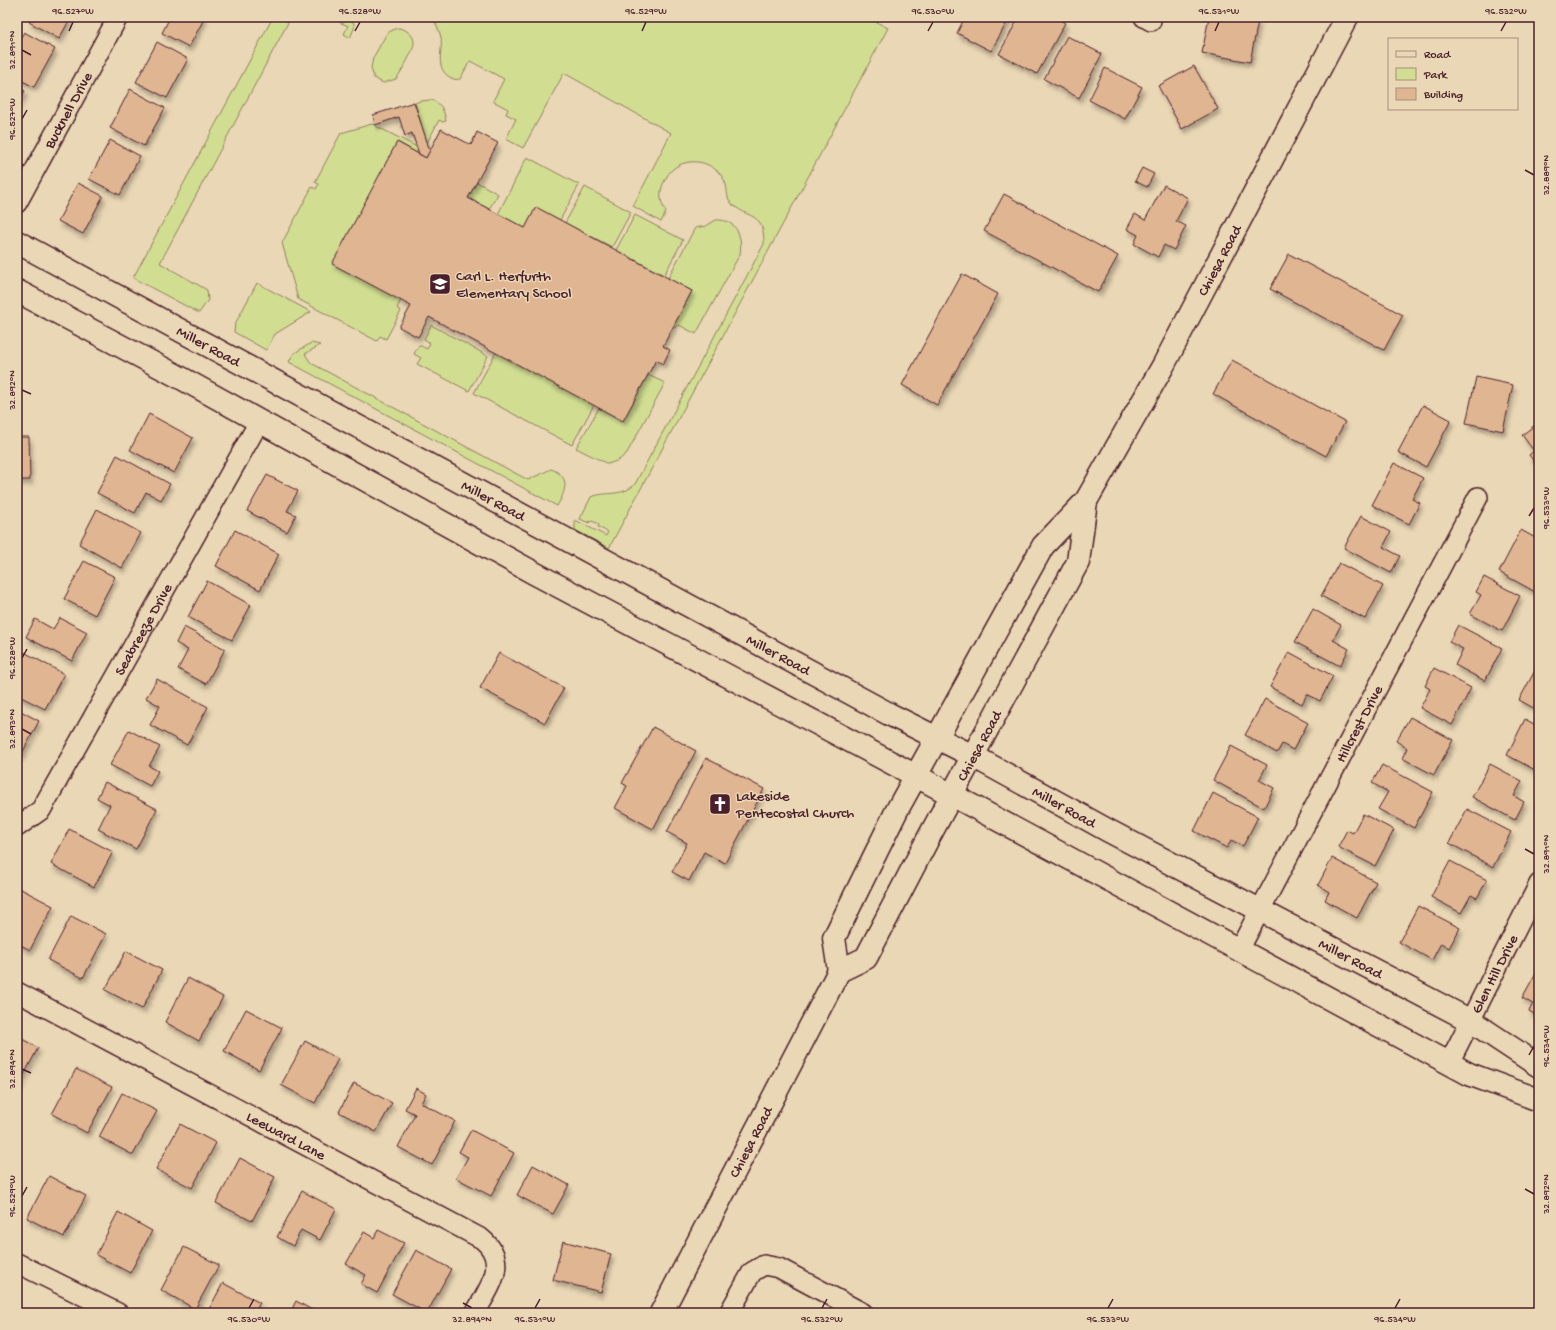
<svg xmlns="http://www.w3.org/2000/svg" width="1556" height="1330" font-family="'Gochi Hand',sans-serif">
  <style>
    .green { fill: #d1de92; stroke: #8e7e5e }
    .building { fill: #e0b592; stroke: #4a1f2b; filter: url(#shadow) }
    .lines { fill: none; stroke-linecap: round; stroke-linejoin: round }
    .minor-casing { stroke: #4a1f2b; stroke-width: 22 }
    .secondary-casing { stroke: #4a1f2b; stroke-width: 25 }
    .minor { stroke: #ead7b5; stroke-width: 19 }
    .secondary { stroke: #ead7b5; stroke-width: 22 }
    .ticks { fill: none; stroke: #4a1f2b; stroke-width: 1.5 }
    .labels { text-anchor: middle; stroke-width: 3; stroke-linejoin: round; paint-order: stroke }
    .street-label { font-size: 15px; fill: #4a1f2b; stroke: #ead7b5 }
    .poi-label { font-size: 15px; fill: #4a1f2b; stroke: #ead7b5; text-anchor: start }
    .neatline { fill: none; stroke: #4a1f2b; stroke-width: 1.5 }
    .ticks-label { font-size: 10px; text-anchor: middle; fill: #4a1f2b }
  </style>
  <defs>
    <filter id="shadow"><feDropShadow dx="2.5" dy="4.5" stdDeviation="2" flood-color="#0004"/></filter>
  </defs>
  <rect width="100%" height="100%" fill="#ead7b5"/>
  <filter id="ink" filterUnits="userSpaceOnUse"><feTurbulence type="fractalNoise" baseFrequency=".025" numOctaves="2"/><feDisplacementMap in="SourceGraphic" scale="8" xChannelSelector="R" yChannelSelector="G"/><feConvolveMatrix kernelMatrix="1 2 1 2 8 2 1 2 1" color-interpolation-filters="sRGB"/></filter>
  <g filter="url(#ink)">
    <!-- green -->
    <g class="green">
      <polygon points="273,17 291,17 160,263 207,290 208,300 199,313 133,278"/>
      <polygon points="336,17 350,17 355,26 350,38 344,34 348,26 339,22"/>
      <path d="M432 17H867L888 28 609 548 575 530V520L606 536 608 532 598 527 599 524 592 521 591 522 589 521V523L580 519 591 497C606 491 623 497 635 484L764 244C764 212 751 220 733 205 726 199 728 192 726 185 722 170 705 160 690 162 680 163 671 168 666 178 659 190 659 200 666 212L661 222 633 206 671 133 564 73 523 148 506 139 516 119 506 114 508 109 493 101 504 79 470 61 460 79C455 80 452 79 448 76 435 66 443 51 441 37 439 30 436 23 432 17Z"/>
      <path d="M397 28C405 28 415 35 414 44 413 52 401 72 396 79L383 83 374 78 371 68 373 58 387 33Z"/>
      <path d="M432 100C442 104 444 111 446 121L443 122 439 120 427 143 415 103 420 101Z"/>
      <polygon points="372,124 417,147 419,154 398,142 401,300 397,308 401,311 386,339 380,336 377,341 298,299 282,243 312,187 316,189 319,184 315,182 341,133"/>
      <polygon points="527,157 579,185 560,220 536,208 525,228 498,214"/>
      <polygon points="477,182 498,194 489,209 468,198"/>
      <polygon points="585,187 631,212 612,247 565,223"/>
      <polygon points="635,215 683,240 664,275 616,250"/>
      <path d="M716 220C736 219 743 236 740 254L696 334 679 325 672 329 692 291 668 278 695 228 706 226Z"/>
      <polygon points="257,283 311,312 275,334 266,350 234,332 235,324"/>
      <polygon points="431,325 488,356 469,391 417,364 421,358 414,354 419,345 427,349 430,343 424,339"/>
      <path d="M311 343 320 345 305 354 311 363 528 480 551 469C572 477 565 492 557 506L289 362 293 354Z"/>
      <polygon points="496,352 594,405 572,445 474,393"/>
      <polygon points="648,375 665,383 627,453 619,460 608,464 576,448 599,408 623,421"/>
    </g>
    <!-- building -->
    <g class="building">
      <polygon points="32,17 71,17 59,39 29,22"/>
      <polygon points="170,17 205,17 189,47 162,33"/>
      <polygon points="965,17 1010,17 991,51 957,33"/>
      <polygon points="1019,17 1055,17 1065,23 1037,74 999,54"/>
      <polygon points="1209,17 1239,17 1258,21 1250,62 1202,53"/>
      <polygon points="24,32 55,49 34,87 17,78 17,44"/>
      <polygon points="1067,36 1102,54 1079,98 1044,79"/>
      <polygon points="157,42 188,59 167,98 136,82"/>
      <polygon points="1194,66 1218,109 1182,129 1158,86"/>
      <polygon points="1105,68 1142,87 1125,119 1089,100"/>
      <polygon points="17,86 25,91 17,105"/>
      <polygon points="130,89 165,108 144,146 110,128"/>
      <polygon points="414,102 430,151 426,158 419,154 412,133 405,136 399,117 375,125 373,115"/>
      <polygon points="441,129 471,145 477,132 498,143 468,198 525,228 536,207 692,291 663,346 670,350 663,364 656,360 623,421 429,317 418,337 399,327 411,306 332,264 397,142 426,158"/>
      <polygon points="110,140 140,156 120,195 89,179"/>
      <polygon points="1142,168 1154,174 1147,187 1135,181"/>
      <polygon points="78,183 103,196 83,234 58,221"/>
      <polygon points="1164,185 1188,198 1176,221 1186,226 1174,250 1164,245 1158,257 1134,244 1138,235 1127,229 1135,214 1145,220"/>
      <polygon points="1004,194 1118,256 1098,292 984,231"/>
      <polygon points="1289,254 1403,315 1384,350 1270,289"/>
      <polygon points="962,274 998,294 937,405 902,385"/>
      <polygon points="1232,360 1345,422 1326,456 1213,394"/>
      <polygon points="1476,377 1513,385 1503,431 1466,423"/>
      <polygon points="1423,405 1451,420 1426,467 1398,452"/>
      <polygon points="149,414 193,438 174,473 130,450"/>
      <polygon points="1539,422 1539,468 1529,455 1534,451 1522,435"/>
      <polygon points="17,437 29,437 30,480 17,480"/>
      <polygon points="117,455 170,484 161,500 146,492 135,513 97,493"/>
      <polygon points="1394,463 1423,478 1412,499 1420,503 1409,524 1372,505"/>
      <polygon points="267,475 298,491 287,511 296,515 287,532 247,511"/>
      <polygon points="97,509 141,533 122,568 79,544"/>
      <polygon points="1539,513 1539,528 1535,527"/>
      <polygon points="1361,516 1391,532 1383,547 1400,556 1391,573 1344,548"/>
      <polygon points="235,530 279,554 260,590 216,566"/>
      <polygon points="1521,530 1539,540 1539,594 1499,572"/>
      <polygon points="84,561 115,577 95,615 64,599"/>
      <polygon points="1339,563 1383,586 1365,619 1321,596"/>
      <polygon points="1484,577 1520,596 1502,631 1470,614 1481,595 1476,592"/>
      <polygon points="207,581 251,605 232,640 188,617"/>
      <polygon points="1313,609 1341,625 1333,640 1349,649 1340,666 1295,642"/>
      <polygon points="60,618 87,632 72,661 26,637 35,619 53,629"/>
      <polygon points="1458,625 1502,648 1485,681 1455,665 1463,649 1449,642"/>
      <polygon points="184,627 225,649 206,684 178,669 188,650 176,643"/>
      <polygon points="24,652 64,674 45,709 17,695 17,666"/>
      <polygon points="1289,652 1333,676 1320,701 1307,694 1302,704 1270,687"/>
      <polygon points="499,653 564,688 545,723 480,688"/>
      <polygon points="1537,667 1539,668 1539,711 1519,700"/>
      <polygon points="1434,668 1471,688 1452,725 1420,708 1430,689 1425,686"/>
      <polygon points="157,679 208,707 187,745 150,725 160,706 146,698"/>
      <polygon points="1265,699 1308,723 1293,750 1282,744 1277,753 1245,735"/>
      <polygon points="17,709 39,721 20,757 17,755"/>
      <polygon points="1410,717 1453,740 1434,775 1402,758 1407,748 1396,741"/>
      <polygon points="1525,719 1539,727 1539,767 1537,771 1507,755"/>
      <polygon points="653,727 696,751 653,829 615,808 627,786 622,783"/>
      <polygon points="129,730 160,747 149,766 158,771 150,786 110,765"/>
      <polygon points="1231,746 1267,765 1259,780 1274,788 1264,808 1213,780"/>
      <polygon points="706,758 764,789 725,863 704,852 689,881 672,872 687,843 667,832"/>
      <polygon points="1490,764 1522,781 1514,796 1524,802 1515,820 1472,797"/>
      <polygon points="1382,765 1433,792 1414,828 1378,809 1388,792 1372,783"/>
      <polygon points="105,782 157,809 136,849 98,829 110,805 97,798"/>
      <polygon points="1213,793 1258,817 1243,846 1231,840 1227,848 1194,831"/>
      <polygon points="1467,809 1511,832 1493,867 1449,843"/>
      <polygon points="1363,814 1394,830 1375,866 1338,847 1347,830 1353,833"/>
      <polygon points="69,829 113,852 94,887 51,864"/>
      <polygon points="1332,858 1376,882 1357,918 1325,900 1329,892 1318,885"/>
      <polygon points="1450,861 1487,880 1477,898 1471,895 1461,913 1431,897"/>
      <polygon points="19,888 53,906 30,950 17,943 17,891"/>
      <polygon points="1418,906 1460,928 1449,948 1441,943 1432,960 1399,942"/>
      <polygon points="71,916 106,934 83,978 48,960"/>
      <polygon points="126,951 162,970 142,1009 105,990"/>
      <polygon points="1538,969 1539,970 1539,1017 1529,1011 1533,1004 1522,998"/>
      <polygon points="188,978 223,997 199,1041 165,1022"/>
      <polygon points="246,1009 282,1028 259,1070 224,1051"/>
      <polygon points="17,1036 38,1048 17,1088"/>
      <polygon points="305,1041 338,1059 315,1103 281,1085"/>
      <polygon points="76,1069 112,1087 87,1133 52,1114"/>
      <polygon points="354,1083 392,1103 376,1132 339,1112"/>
      <polygon points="416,1088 426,1094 421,1103 455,1121 432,1165 398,1147 415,1114 405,1109"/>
      <polygon points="122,1093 157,1111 133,1155 99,1137"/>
      <polygon points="180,1124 216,1143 192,1188 156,1169"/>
      <polygon points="471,1130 514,1153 491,1196 456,1178 468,1157 459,1152"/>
      <polygon points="240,1158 275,1177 252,1221 216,1203"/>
      <polygon points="533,1165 569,1185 553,1214 517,1195"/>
      <polygon points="49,1176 86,1196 64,1237 27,1218"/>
      <polygon points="302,1191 336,1209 320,1240 301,1230 293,1246 277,1237"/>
      <polygon points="118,1212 152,1231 130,1273 96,1255"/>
      <polygon points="378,1230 404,1243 377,1293 361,1284 366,1275 346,1264 364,1232 374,1238"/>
      <polygon points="563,1241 611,1254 601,1292 553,1280"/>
      <polygon points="184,1247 219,1265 195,1309 161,1290"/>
      <polygon points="416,1250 451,1269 427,1313 392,1294"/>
      <polygon points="223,1283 260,1303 254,1313 207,1313"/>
      <polygon points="296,1301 312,1310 311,1313 290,1313"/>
    </g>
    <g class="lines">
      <!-- minor casing -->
      <g class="minor-casing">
        <g id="minor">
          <polyline points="1144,17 1151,21"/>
          <path id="s1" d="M17 203 118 17"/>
          <path id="s2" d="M17 827 41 810 259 422"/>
          <path id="s3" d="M1239 950 1478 497"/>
          <path id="s4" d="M17 992 482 1239C510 1262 489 1288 475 1313"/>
          <path id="s5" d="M1449 1063 1539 884"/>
          <polyline points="17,1263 118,1313"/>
          <polyline points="729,1313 752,1272 764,1265 779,1268 863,1313"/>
        </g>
      </g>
      <!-- secondary casing -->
      <g class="secondary-casing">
        <g id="secondary">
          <path id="s6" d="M17 242 889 714 973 756 1109 831 1471 1021 1539 1066"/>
          <polyline points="17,291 183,379 534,573 952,795 1469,1074 1539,1100"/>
          <path id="s7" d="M839 971 834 938 897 810 1043 546 1086 501 1163 366 1347 17"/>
          <path id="s8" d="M661 1313 839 971 866 958 930 835 1078 562 1086 501"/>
        </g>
      </g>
      <!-- minor -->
      <use href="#minor" class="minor"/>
      <!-- secondary -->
      <use href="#secondary" class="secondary"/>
    </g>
  </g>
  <!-- ticks -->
  <path class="ticks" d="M69 31 73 22M355 31 360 22M642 31 646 22M928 31 933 22M1215 31 1219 22M1501 31 1506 22M22 50 31 55M22 119 27 110M1525 170 1534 175M22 390 31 394M1529 516 1534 508M22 658 27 649M22 729 31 734M1525 849 1534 854M1529 1055 1534 1046M22 1069 31 1073M1525 1189 1534 1194M22 1196 27 1187M463 1303 472 1308M249 1308 254 1299M535 1308 540 1299M822 1308 827 1299M1108 1308 1113 1299M1395 1308 1400 1299"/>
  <!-- icons -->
  <defs>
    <g id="school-square" transform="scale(1.15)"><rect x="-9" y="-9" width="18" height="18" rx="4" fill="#4a1f2b" stroke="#ead7b5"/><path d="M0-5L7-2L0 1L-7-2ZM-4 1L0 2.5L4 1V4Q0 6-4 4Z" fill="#fff"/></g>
    <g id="church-square" transform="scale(1.15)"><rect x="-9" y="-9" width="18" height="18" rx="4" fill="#4a1f2b" stroke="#ead7b5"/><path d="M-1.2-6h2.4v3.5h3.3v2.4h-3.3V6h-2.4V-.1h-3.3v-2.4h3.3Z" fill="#fff"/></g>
  </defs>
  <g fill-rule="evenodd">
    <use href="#school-square" x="440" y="284"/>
    <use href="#church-square" x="720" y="804"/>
  </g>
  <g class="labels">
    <!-- street labels -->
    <g class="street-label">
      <text dy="5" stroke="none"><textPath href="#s1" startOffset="106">Bucknell Drive</textPath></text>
      <text dy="5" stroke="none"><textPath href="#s7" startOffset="815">Chiesa Road</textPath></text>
      <text dy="5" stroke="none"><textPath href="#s6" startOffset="218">Miller Road</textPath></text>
      <text dy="5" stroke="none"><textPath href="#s6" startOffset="542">Miller Road</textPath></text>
      <text dy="5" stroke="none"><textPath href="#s2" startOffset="237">Seabreeze Drive</textPath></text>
      <text dy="5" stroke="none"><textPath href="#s6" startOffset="866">Miller Road</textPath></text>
      <text dy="5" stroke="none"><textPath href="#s3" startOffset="256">Hillcrest Drive</textPath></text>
      <text dy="5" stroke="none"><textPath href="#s8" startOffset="656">Chiesa Road</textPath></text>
      <text dy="5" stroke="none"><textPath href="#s6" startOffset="1190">Miller Road</textPath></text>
      <text dy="5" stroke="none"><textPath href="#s6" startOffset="1514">Miller Road</textPath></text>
      <text dy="5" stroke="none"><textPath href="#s5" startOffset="100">Glen Hill Drive</textPath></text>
      <text dy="5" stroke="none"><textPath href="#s4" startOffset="305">Leeward Lane</textPath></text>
      <text dy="5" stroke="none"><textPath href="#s8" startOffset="193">Chiesa Road</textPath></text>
    </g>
    <!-- poi labels -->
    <g class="poi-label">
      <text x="456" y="280">Carl L. Herfurth<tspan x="456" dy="17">Elementary School</tspan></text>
      <text x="736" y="800">Lakeside<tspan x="736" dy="17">Pentecostal Church</tspan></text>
    </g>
  </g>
  <!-- margin -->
  <rect width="1556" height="1330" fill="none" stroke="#ead7b5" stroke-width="44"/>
  <!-- legend -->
  <rect x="1388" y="38" width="130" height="72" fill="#ead7b5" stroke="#aa8d7e"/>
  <rect x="1396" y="51" width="20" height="6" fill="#ead7b5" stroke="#aa8d7e"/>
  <text x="1424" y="58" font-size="12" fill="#4a1f2b">Road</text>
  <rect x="1396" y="68" width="20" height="12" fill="#d1de92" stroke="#aa8d7e"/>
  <text x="1424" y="78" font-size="12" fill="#4a1f2b">Park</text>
  <rect x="1396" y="88" width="20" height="12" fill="#e0b592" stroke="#aa8d7e"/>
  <text x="1424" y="98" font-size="12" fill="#4a1f2b">Building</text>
  <rect x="22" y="22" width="1512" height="1286" class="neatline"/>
  <g class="ticks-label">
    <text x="73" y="14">96.527°W</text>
    <text x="360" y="14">96.528°W</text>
    <text x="646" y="14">96.529°W</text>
    <text x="933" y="14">96.530°W</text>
    <text x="1219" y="14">96.531°W</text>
    <text x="1506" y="14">96.532°W</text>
    <text transform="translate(11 50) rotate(-90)" y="4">32.891°N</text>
    <text transform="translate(11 119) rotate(-90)" y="4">96.527°W</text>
    <text transform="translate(1545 175) rotate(-90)" y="4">32.889°N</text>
    <text transform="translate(11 390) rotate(-90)" y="4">32.892°N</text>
    <text transform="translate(1545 508) rotate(-90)" y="4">96.533°W</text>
    <text transform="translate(11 658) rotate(-90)" y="4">96.528°W</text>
    <text transform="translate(11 729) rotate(-90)" y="4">32.893°N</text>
    <text transform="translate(1545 854) rotate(-90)" y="4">32.891°N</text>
    <text transform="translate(1545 1046) rotate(-90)" y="4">96.534°W</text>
    <text transform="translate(11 1069) rotate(-90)" y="4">32.894°N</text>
    <text transform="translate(1545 1194) rotate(-90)" y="4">32.892°N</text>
    <text transform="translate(11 1196) rotate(-90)" y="4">96.529°W</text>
    <text x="249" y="1322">96.530°W</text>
    <text x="472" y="1322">32.894°N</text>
    <text x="535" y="1322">96.531°W</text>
    <text x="822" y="1322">96.532°W</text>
    <text x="1108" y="1322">96.533°W</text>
    <text x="1395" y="1322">96.534°W</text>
  </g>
</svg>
